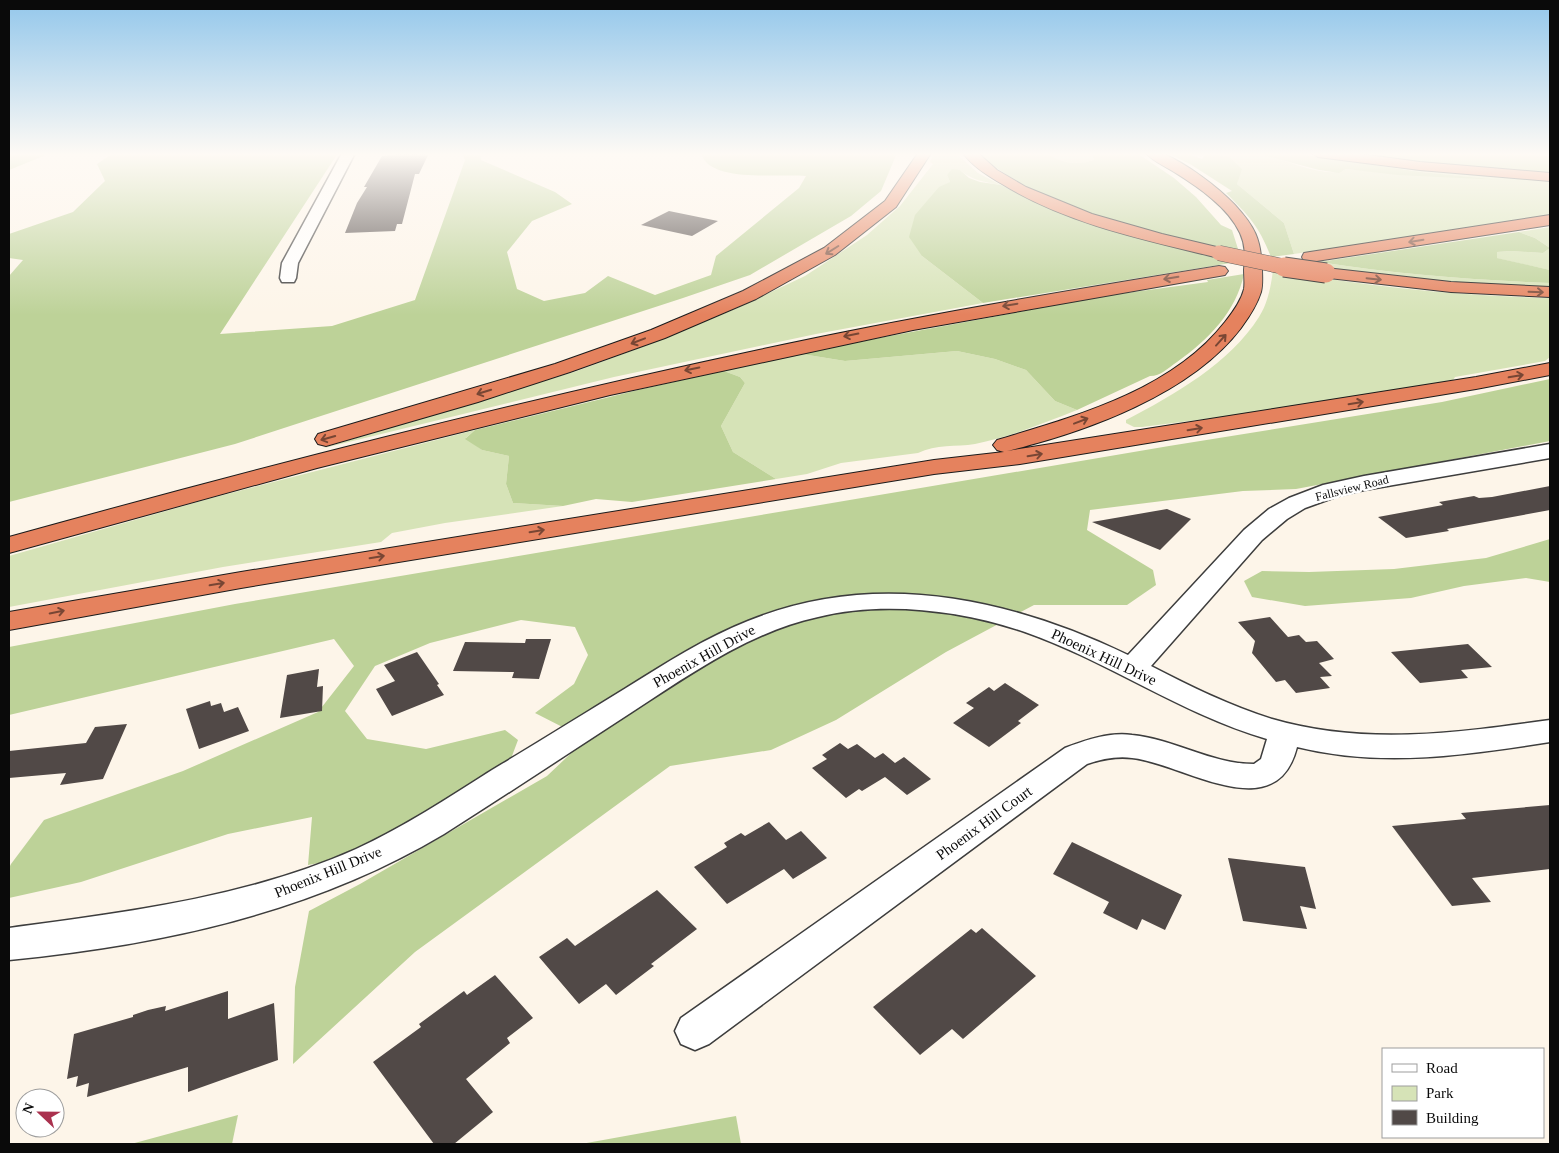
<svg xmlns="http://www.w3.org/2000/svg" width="1559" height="1153" font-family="Georgia,serif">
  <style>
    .green { fill: #d6e3b7 }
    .forest { fill: #bdd298 }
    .building { fill: #514947 }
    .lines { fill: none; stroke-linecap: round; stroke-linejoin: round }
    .street-casing { stroke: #3d3d3d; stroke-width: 3 }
    .highway-casing { stroke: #1b1b1b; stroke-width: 2 }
    .street { fill: #fff; fill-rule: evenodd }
    .highway { fill: #e5825e; fill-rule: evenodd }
    .highway-bridge-far1-casing { stroke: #1b1b1b; stroke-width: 16; stroke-linecap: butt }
    .highway-bridge-casing { stroke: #1b1b1b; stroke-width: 21; stroke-linecap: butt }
    .highway-bridge-far1 { stroke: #e5825e; stroke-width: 15 }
    .highway-bridge { stroke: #e5825e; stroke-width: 19 }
    .oneway { stroke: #784634 }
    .labels { text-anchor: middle; stroke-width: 5; stroke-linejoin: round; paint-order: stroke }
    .street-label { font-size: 12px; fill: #0a0a0a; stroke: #fff }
    .near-street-label { font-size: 15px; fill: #0a0a0a; stroke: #fff }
  </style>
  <rect width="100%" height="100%" fill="#fdf5e9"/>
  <!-- green -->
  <g class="green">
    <path d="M934 153H956L978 173 1001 185C985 182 973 181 960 170L947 175 950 182 922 256 983 303 816 334 614 377 320 449 577 371 650 344 735 309 805 276 867 235 900 206 933 164 930 162Z"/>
    <path d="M1046 153H1091L1094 160C1078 166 1061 163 1046 153Z"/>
    <path d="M1214 153C1227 153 1241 152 1254 153 1277 155 1326 181 1346 169L1498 180 1421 172 1375 164 1550 180V215L1294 254 1284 223 1237 184 1238 178 1228 156Z"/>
    <polygon points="1550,227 1550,270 1496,258 1497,252 1511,251 1543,253 1550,248 1535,238 1519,232"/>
    <path d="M1319 262C1396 274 1472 280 1550 283V289L1482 286 1335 270 1326 268Z"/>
    <path d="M1273 270C1365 286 1457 296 1550 298V357L1545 361 1455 377 1453 380 1244 414 1142 427H1134L1126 423V420C1174 395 1230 363 1259 317 1268 303 1271 286 1273 270Z"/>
    <path d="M957 351 995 359 1026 370 1055 401 1077 410C1044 423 1010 437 975 444 956 447 936 444 918 453L841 463 807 474 776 479 733 452 721 426 745 383 740 377 724 371 802 354 845 361Z"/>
    <polygon points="475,430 466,438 482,450 509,456 506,484 513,503 563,506 445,523 392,533 381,542 223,567 9,607 9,556 208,499"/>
  </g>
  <!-- forest -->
  <g class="forest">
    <polygon points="9,153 51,153 9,170"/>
    <path d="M113 153H338L220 334 332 326 415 300 465 160 462 153H480L481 160 555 192 572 204 532 221 507 252 517 289 544 301 585 293 608 276 655 295 711 275 716 256 799 188 806 176C781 173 709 184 701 153H897L881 191 851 216 750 275 683 298 235 444 9 502V276L23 260 9 258V234L73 212 105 181 97 164Z"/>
    <path d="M977 153H1046C1061 163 1077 166 1094 160L1091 153H1137L1174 178 1196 197 1221 225 1232 230 1239 252C1149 232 1049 214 977 153Z"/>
    <path d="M1167 153H1185L1202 159 1207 153 1228 156 1242 169 1237 184 1284 223 1294 254 1271 257C1259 226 1249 216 1226 193L1232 191 1190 164Z"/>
    <polygon points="1255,153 1294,153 1421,172 1501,180 1398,175 1346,169 1339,173 1319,170"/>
    <polygon points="1336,153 1512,153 1550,156 1550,174 1438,166"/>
    <polygon points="952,169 960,170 969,178 980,182 1001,185 1033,201 1158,243 1237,262 983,303 922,256 909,237 915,215 939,187 950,182 947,175"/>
    <path d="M1519 232 1535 238 1550 248 1543 253 1511 251 1497 252V258L1550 270V283C1472 280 1396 274 1319 262Z"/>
    <path d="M1244 274C1236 312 1208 340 1177 362 1168 368 1161 376 1150 376L1077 410 1055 401 1026 370 995 359 957 351 845 361 802 354 879 338 1111 295 1208 282 1207 280Z"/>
    <polygon points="724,371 740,377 745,383 721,426 733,452 776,479 632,502 596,499 563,506 513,503 506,484 509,456 482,450 465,439 475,430 642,389"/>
    <polygon points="1550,379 1550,441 1296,489 1243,491 1090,510 1087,530 1153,570 1156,585 1127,605 1034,605 946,652 836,720 771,750 670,766 415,952 293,1064 295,987 309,911 360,884 547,776 586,739 535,713 574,684 588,655 575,627 521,620 430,643 375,666 345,711 367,739 426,749 505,730 518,740 509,764 352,857 308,865 312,817 228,834 81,882 9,898 9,868 11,864 44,820 183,771 318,712 354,666 334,639 9,715 9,647 235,604 1169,446 1442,402"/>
    <polygon points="1550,539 1550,582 1526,578 1464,586 1411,598 1305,606 1252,597 1244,581 1262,571 1309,572 1394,569 1486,558"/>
    <polygon points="238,1115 232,1144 131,1144"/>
    <polygon points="736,1116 741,1144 581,1144"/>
  </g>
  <!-- building -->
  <g class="building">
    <polygon points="395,153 429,153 419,174 415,174 402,224 397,224 395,231 345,233 357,203 367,187 364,187 382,156 394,155"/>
    <polygon points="669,211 718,221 692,236 641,225"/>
    <polygon points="1550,486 1550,510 1447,529 1449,531 1406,538 1378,517 1443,505 1439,502 1474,496 1479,498 1492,497"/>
    <polygon points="1167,509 1191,519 1160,550 1092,522"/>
    <polygon points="1270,617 1288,637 1299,635 1306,642 1317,641 1334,659 1319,663 1332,676 1320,677 1330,688 1296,693 1285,680 1276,682 1252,653 1255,641 1238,622"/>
    <polygon points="526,639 551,639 539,679 512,678 514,672 453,671 465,642 525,643"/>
    <polygon points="1468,644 1492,667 1461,670 1468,678 1420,683 1391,652"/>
    <polygon points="417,652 439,684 437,685 444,695 392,716 376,689 395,681 384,665"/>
    <polygon points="319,669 317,687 323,686 322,711 280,718 287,675"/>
    <polygon points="1005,683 1039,705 1018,721 1021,723 989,747 953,723 974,708 966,703 989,687 994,691"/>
    <polygon points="210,701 211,706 221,703 224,712 238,707 249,731 199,749 186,709"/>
    <polygon points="127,724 103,779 60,785 66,773 9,778 9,751 86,743 95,727"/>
    <polygon points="840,743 848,749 857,744 875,758 883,753 895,763 904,757 931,779 907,795 885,777 862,791 859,789 846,798 812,768 827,759 822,755"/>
    <polygon points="1550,805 1550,869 1472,878 1491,902 1452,906 1392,826 1466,819 1461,813"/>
    <polygon points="769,822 786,840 801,831 827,858 793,879 784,869 727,904 694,867 727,847 724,843 741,833 745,836"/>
    <polygon points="1072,842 1182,895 1165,930 1142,919 1137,930 1103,913 1109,902 1053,874"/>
    <polygon points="1228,858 1305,867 1316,909 1300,906 1307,929 1243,921"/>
    <polygon points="657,890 697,929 651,964 654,966 616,995 606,984 579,1004 539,957 567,938 575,946"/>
    <polygon points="982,928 1036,976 963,1039 952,1029 920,1055 873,1007 971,929 976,933"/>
    <polygon points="495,975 533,1018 507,1038 510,1043 466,1079 493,1112 454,1144 434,1144 373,1062 421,1027 419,1024 464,991 467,995"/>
    <polygon points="228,991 228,1019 274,1003 278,1060 188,1092 188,1067 87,1097 89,1083 76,1087 78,1076 67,1079 74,1034 133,1017 133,1015 148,1010 166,1006 165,1011"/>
  </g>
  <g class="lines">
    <!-- street casing -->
    <g class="street-casing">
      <g id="street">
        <polygon points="342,153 355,153 298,263 296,278 294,282 282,282 280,278 282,263"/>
        <path d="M1550 444V458L1364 490 1338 496 1305 508 1287 519 1262 540 1151 666C1190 686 1230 706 1272 719 1364 746 1457 733 1550 720V742C1466 755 1381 768 1297 747 1276 830 1183 763 1132 758 1117 756 1102 759 1087 764L709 1044 695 1050 681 1044 675 1031 681 1018 1065 748C1086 740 1109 732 1132 735 1174 739 1211 764 1254 764L1261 759 1267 739C1181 714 1108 661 1025 632 960 610 884 601 818 617 749 632 689 675 632 712 569 753 507 794 444 834 312 913 160 945 9 960V928C127 912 246 898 356 849 404 827 448 798 492 770 537 743 582 715 626 688 666 663 705 638 748 621 875 569 1009 598 1128 655L1244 530 1269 509 1289 498 1323 485 1364 476Z"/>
      </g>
    </g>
    <!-- highway casing -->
    <g class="highway-casing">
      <g id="highway">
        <polygon points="918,153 931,153 896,207 835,255 756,299 665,338 570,372 478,402 326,446 318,444 315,439 318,434 555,364 651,330 743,291 824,248 885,201"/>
        <path d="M963 153H978L997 170 1026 187 1092 214 1162 234 1225 249 1227 253 1225 257 1219 258C1145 240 1067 224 1002 184 988 176 972 166 963 153Z"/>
        <path d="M1146 153C1151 153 1159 152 1164 154 1187 164 1218 187 1235 205 1255 227 1261 239 1262 269 1262 276 1263 284 1261 292 1257 305 1249 317 1241 328 1191 394 1086 432 1007 451L1476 377 1550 363V375L1476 389 1020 464 934 474 241 588 9 630V612L241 572 934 460 1004 452 997 450 993 445 997 440C1077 416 1172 390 1225 322 1233 312 1241 301 1244 289 1245 283 1244 276 1244 270 1245 257 1246 246 1240 233 1228 207 1198 187 1174 172 1165 166 1152 161 1146 153Z"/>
        <polygon points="1312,153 1353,153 1420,162 1550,173 1550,181 1420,170 1318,157"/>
        <polygon points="1550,215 1550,225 1310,262 1304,261 1302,257 1304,253 1310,252"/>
        <path d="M1219 266 1225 267 1228 271 1225 275 913 330 610 395 317 468 9 553V537C257 468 507 404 759 350 911 317 1065 291 1219 266Z"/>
        <polygon points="1326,268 1451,282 1550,287 1550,297 1451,292 1320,277 1317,273 1320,269"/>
      </g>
    </g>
    <!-- street -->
    <use href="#street" class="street"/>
    <!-- highway -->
    <use href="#highway" class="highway"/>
    <!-- highway-bridge-far1 casing -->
    <g class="highway-bridge-far1-casing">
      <polyline id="highway-bridge-far1" points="1219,253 1290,268"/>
    </g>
    <!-- highway-bridge casing -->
    <g class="highway-bridge-casing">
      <polyline id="highway-bridge" points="1284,267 1326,273"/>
    </g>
    <!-- highway-bridge-far1 -->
    <use href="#highway-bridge-far1" class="highway-bridge-far1"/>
    <!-- highway-bridge -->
    <use href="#highway-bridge" class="highway-bridge"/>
  </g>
  <!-- one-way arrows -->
  <defs><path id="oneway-shaft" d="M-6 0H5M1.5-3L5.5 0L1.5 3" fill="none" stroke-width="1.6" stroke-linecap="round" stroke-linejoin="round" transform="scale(1.25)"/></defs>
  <g class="oneway">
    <use href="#oneway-shaft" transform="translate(1416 241) rotate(171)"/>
    <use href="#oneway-shaft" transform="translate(832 250) rotate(148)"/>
    <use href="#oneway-shaft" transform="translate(1171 278) rotate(171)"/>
    <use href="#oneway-shaft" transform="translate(1374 279) rotate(6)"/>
    <use href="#oneway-shaft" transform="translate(1536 292) rotate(2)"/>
    <use href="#oneway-shaft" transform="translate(1010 305) rotate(170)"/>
    <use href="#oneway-shaft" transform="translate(851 335) rotate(169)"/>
    <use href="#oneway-shaft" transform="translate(1221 340) rotate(-48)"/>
    <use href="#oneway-shaft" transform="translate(638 341) rotate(159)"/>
    <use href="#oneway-shaft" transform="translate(692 369) rotate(168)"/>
    <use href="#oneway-shaft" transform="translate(1516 376) rotate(-10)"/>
    <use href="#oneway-shaft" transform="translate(484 392) rotate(163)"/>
    <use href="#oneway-shaft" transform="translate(1356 403) rotate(-9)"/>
    <use href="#oneway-shaft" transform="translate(1081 421) rotate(-21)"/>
    <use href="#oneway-shaft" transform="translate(1195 429) rotate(-9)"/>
    <use href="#oneway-shaft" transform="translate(328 438) rotate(164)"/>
    <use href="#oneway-shaft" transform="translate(1035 455) rotate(-9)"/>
    <use href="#oneway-shaft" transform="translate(537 531) rotate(-9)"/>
    <use href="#oneway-shaft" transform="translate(377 557) rotate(-9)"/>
    <use href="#oneway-shaft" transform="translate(217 584) rotate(-10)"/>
    <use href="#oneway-shaft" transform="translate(57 612) rotate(-11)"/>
  </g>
  <!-- sky -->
  <linearGradient id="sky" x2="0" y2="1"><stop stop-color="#93c7eb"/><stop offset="0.49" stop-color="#fefaf5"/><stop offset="1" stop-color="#fefaf5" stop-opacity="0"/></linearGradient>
  <rect width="1559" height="315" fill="url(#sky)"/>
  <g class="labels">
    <!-- street labels -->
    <g class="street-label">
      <text transform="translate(1352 488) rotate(-14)" y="4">Fallsview Road</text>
    </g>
    <!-- near-street labels -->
    <g class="near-street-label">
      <text transform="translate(704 656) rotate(-29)" y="5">Phoenix Hill Drive</text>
      <text transform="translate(1104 657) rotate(25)" y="5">Phoenix Hill Drive</text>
      <text transform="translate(984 823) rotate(-36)" y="5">Phoenix Hill Court</text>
      <text transform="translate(328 872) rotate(-22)" y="5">Phoenix Hill Drive</text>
    </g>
  </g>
  <!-- border -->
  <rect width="1559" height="1153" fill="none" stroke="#0a0a0a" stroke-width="20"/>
  <!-- legend -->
  <rect x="1382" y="1048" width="162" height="90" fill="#ffffff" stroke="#9d9d9d"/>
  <rect x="1392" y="1064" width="25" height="8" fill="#ffffff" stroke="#9d9d9d"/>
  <text x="1426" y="1073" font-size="15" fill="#0a0a0a">Road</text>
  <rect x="1392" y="1086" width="25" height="15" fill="#d6e3b7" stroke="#9d9d9d"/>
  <text x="1426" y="1098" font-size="15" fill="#0a0a0a">Park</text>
  <rect x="1392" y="1110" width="25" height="15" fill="#514947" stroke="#9d9d9d"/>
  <text x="1426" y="1123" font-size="15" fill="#0a0a0a">Building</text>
  <!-- north arrow -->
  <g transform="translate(40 1113) rotate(292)"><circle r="24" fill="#ffffff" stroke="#9d9d9d"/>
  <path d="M0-4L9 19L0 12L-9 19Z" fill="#aa314e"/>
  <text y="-8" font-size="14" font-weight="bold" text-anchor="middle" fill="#0a0a0a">N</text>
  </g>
</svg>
